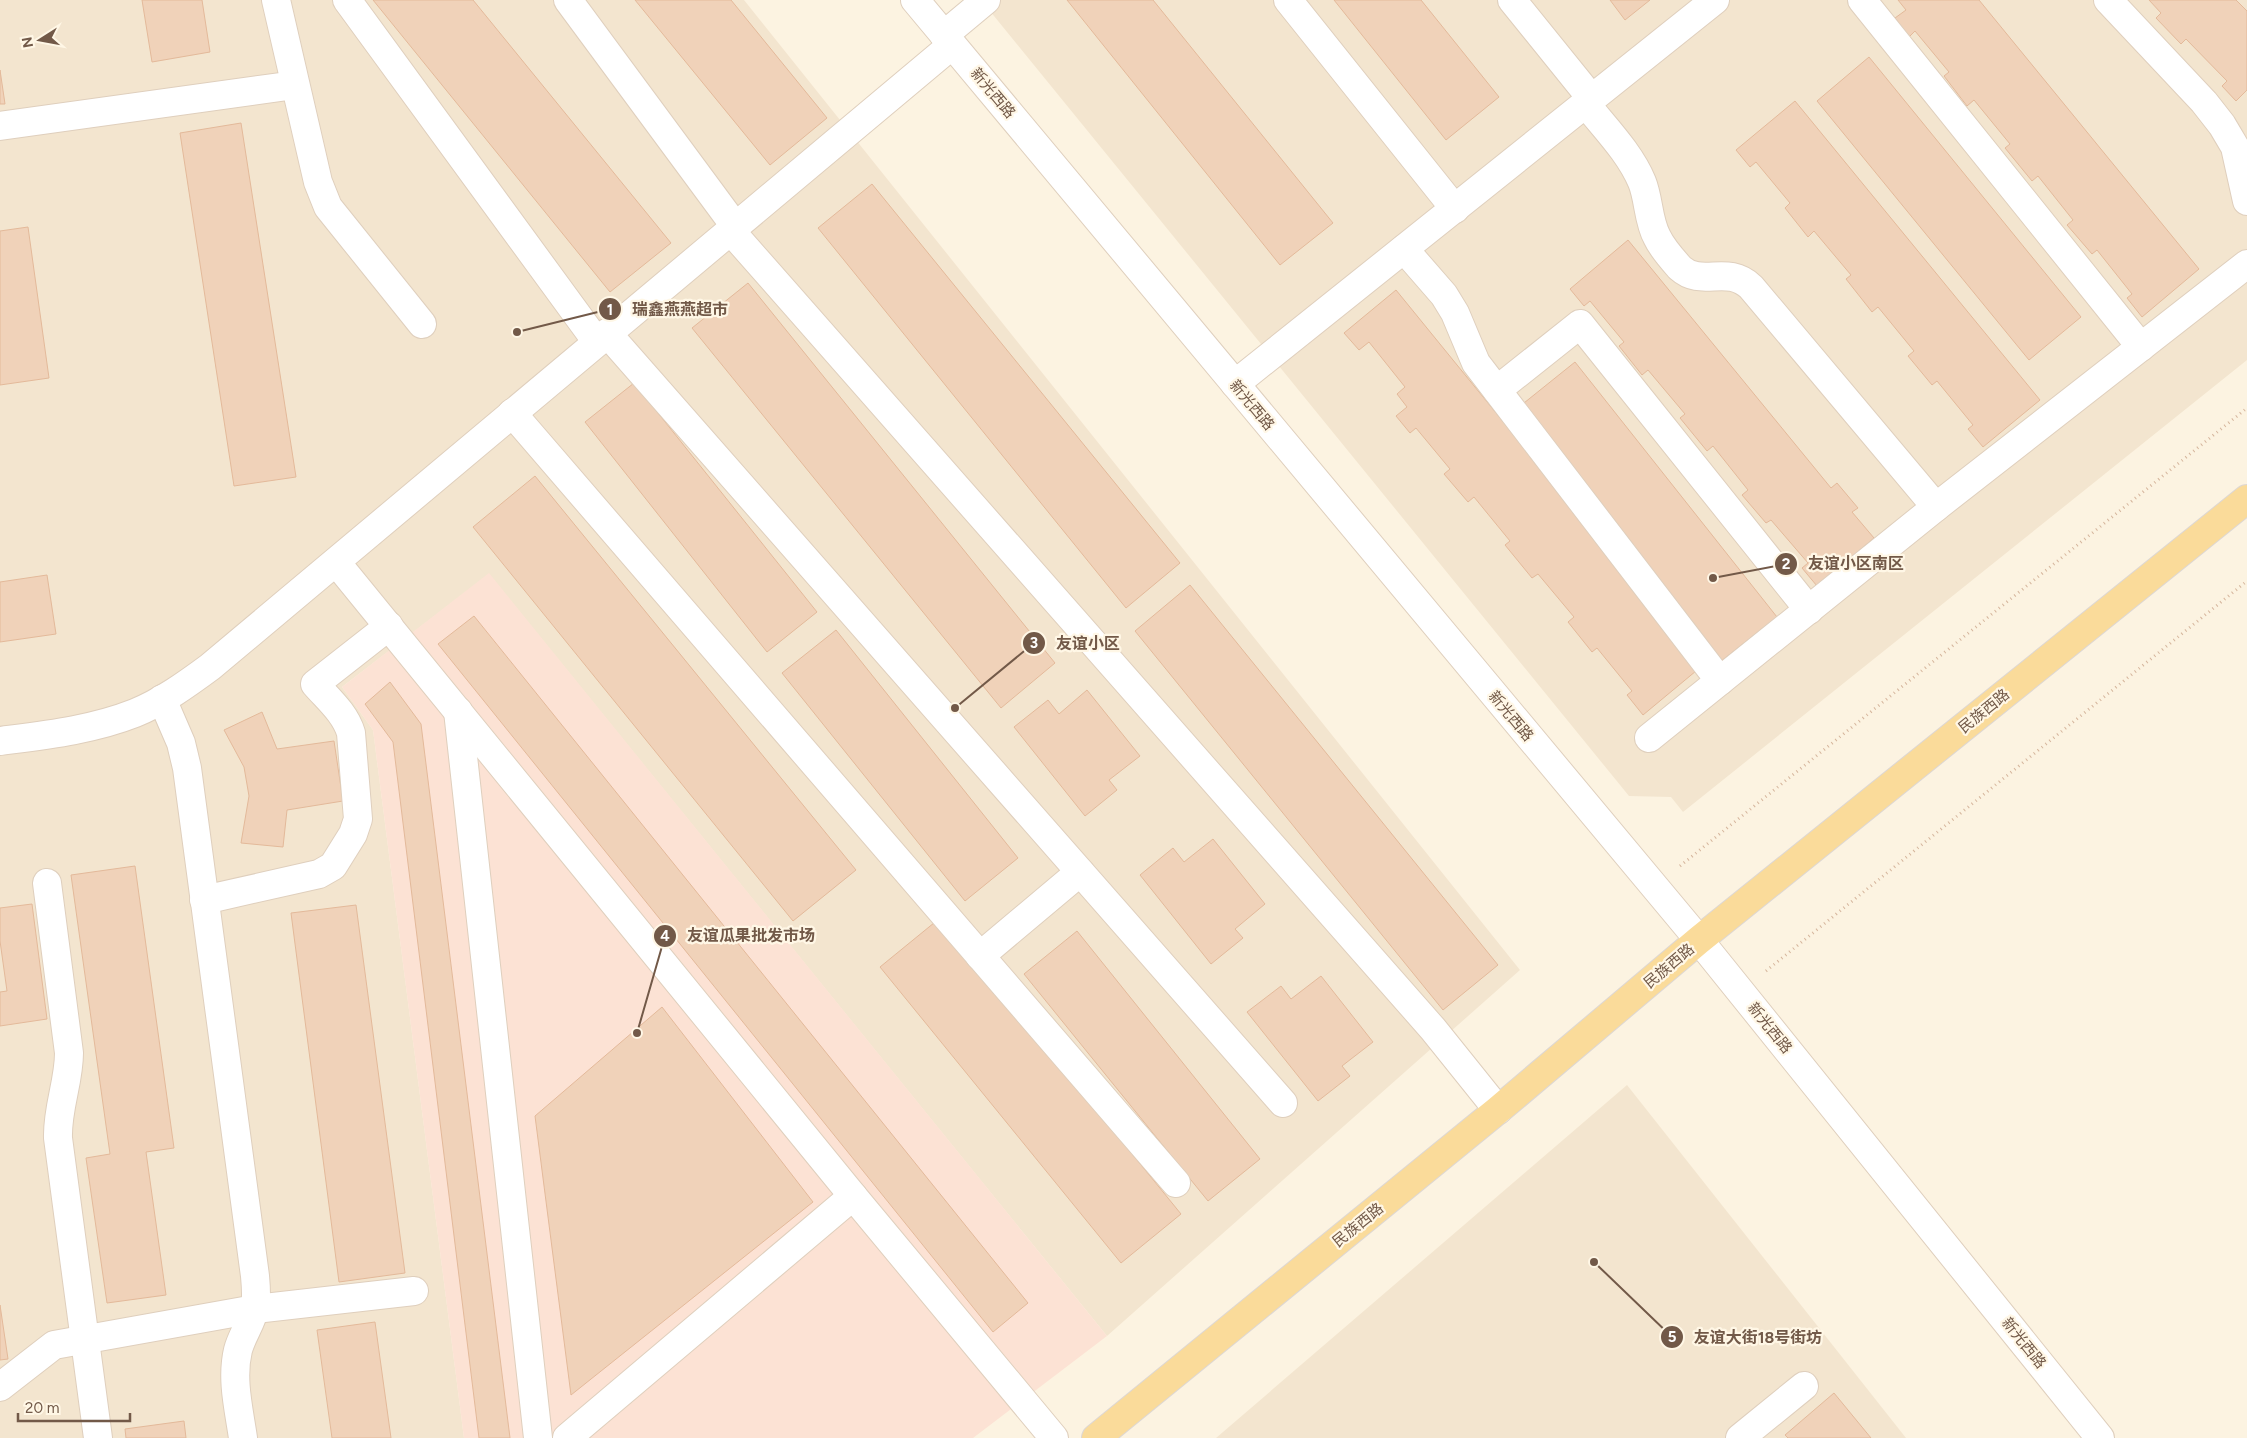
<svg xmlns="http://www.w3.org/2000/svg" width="2247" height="1438" font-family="Figtree,'Noto Sans SC',sans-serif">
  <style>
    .residential { fill: #f3e5cf }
    .commercial { fill: #fce2d4 }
    .building { fill: #f0d2b9; stroke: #e3b99a }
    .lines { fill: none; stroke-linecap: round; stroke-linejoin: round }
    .minor-casing { stroke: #dfcfbd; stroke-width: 30 }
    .major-casing { stroke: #ddd7d3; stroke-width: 30 }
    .path { stroke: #d5b59c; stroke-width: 3; stroke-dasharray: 1 4; stroke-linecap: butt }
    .minor { stroke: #fff; stroke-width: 28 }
    .major { stroke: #fadb9a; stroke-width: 28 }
    .labels { text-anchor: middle; stroke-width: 4.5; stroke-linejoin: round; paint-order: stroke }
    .street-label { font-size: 15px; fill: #725948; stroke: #fff7e6 }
    .leader { fill: none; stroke: #725948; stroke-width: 2 }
    .callout-dot { fill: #725948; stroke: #fff7e6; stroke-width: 2 }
    .mark-label { font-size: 15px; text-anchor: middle; font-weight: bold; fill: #fff }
    .callout-label { font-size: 16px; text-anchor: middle; font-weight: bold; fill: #725948; stroke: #fff7e6; stroke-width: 4.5; stroke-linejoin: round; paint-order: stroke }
  </style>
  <rect width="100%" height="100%" fill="#fcf3e1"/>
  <!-- residential -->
  <g class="residential">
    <polygon points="0,0 744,0 1520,970 1107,1336 489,574 342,687 373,730 464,1438 0,1438"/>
    <polygon points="981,0 2247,0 2247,360 1683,812 1671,797 1629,796"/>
    <polygon points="1627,1085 1906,1438 1216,1438"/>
  </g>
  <!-- commercial -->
  <polygon class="commercial" points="489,573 1107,1336 973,1438 464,1438 373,730 342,687"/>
  <!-- building -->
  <g class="building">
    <polygon points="142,0 202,0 210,52 152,62"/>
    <polygon points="373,0 473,0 671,243 610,292"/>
    <polygon points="635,0 731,0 827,118 770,165"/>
    <polygon points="1067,0 1153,0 1333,223 1280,265"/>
    <polygon points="1334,0 1421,0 1499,97 1446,140"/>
    <polygon points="1610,0 1650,0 1625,20"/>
    <polygon points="1898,0 1979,0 2199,269 2142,317 2127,298 2132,294 2097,250 2092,254 2067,225 2073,220 2038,176 2032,181 2005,148 2010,144 1974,100 1967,106 1944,76 1949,72 1915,31 1909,37 1895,18 1906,10"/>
    <polygon points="2149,0 2236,0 2247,11 2247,90 2236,101 2222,86 2227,81 2186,39 2181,44 2156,18 2161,13"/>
    <polygon points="1869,57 2081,317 2029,360 1817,101"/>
    <polygon points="0,70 5,104 0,104"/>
    <polygon points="1795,101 2040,400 1983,447 1968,429 1973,425 1937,381 1932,385 1908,356 1914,351 1878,307 1872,312 1846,279 1851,275 1814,231 1808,237 1785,208 1790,203 1756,162 1750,167 1736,150"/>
    <polygon points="241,123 296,477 234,486 180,133"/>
    <polygon points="872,184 1180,563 1126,608 818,228"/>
    <polygon points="28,227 49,378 0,385 0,231"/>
    <polygon points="1628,240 1831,488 1837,483 1858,508 1852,512 1874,538 1817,586 1802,568 1808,563 1771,520 1766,523 1742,495 1748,490 1713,446 1707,451 1680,418 1685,414 1648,370 1642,375 1619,346 1624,342 1590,301 1584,306 1570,289"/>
    <polygon points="748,283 1055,663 1001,708 692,328"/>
    <polygon points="1396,290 1702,666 1643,715 1627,695 1632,691 1597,648 1592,652 1568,622 1574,617 1538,574 1532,578 1505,545 1510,541 1474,497 1468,502 1444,474 1450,469 1416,428 1410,433 1396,416 1407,407 1397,394 1405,387 1369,342 1359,350 1344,333"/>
    <polygon points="1575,362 1777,617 1720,662 1519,407"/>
    <polygon points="634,383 817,612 767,652 585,422"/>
    <polygon points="535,476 856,870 793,921 473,527"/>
    <polygon points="47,575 56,634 0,642 0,582"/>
    <polygon points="1190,585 1498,965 1443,1010 1135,631"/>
    <polygon points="474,616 1028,1303 993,1332 438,644"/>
    <polygon points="836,630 1018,858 965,901 782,673"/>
    <polygon points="390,682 421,724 510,1438 479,1438 393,742 365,704"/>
    <polygon points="1087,690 1140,756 1109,780 1117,790 1085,816 1014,727 1048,700 1059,714"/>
    <polygon points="262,712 277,749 334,741 343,801 287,810 283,847 241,843 249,796 244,767 224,730"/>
    <polygon points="1213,839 1265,904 1235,929 1243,938 1211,964 1140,875 1173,848 1184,862"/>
    <polygon points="135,866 174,1148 146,1152 166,1295 107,1303 86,1158 110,1154 71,875"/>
    <polygon points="32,904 47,1019 0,1026 0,992 7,991 0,941 0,908"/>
    <polygon points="356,905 405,1273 339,1282 291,913"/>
    <polygon points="940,918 1181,1214 1121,1263 880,967"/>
    <polygon points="1077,931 1260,1159 1208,1201 1024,974"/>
    <polygon points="1321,976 1373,1042 1342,1066 1350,1076 1318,1101 1247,1012 1281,986 1291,999"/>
    <polygon points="662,1007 813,1202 571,1395 535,1116"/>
    <polygon points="0,1305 8,1359 0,1360"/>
    <polygon points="375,1322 391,1438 332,1438 317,1330"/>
    <polygon points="1834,1393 1871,1438 1788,1438 1785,1435"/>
    <polygon points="184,1421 186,1438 126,1438 125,1429"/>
  </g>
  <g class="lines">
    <!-- minor casing -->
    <g class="minor-casing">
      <g id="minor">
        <polyline points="276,0 318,182 328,207 422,324"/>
        <polyline points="347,0 597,342"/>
        <polyline points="568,0 735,226"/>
        <polyline points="915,0 1699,940 2100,1438"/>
        <polyline points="1288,0 1455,209"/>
        <polyline points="1512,0 1592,99"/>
        <polyline points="1862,0 2141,347"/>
        <polyline points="2108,0 2204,102 2222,125 2235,147 2247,201"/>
        <polyline points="944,35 986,0"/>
        <path d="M1586 104C1605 128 1630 153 1642 182 1649 199 1648 221 1657 237 1662 248 1672 259 1680 268 1702 288 1727 264 1751 287L1936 507"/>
        <polyline points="0,126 295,85"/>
        <polyline points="730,230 1433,1029 1498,1110"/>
        <polyline points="1404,249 1444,295 1455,313 1476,363 1720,681"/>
        <polyline points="607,333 1283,1103"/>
        <polyline points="1235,384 1715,0"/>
        <polyline points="1497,390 1580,324 1809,610"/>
        <polyline points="512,413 1176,1183"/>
        <polyline points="336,562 853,1196 1054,1438"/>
        <path d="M162 699 181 743 187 768 255 1276C256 1287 257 1297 255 1307 252 1322 242 1335 238 1350 231 1379 239 1410 243 1438"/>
        <polyline points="458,711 538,1438"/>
        <polyline points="1649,738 1936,507 2247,264"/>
        <path d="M0 741C46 735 92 730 135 713 162 702 187 684 210 667L952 45"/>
        <path d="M47 883 69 1053C69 1082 57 1108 58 1138L98 1438"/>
        <path d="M204 900 319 874 333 866 353 834 358 819 351 733C345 713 328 699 315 684L389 626"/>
        <polyline points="980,956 1080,872"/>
        <polyline points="0,1387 54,1345 255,1309 414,1291"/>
        <polyline points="567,1438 853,1196"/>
        <polyline points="1740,1438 1804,1386"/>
      </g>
    </g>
    <!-- major casing -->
    <g class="major-casing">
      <polyline id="major" points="1096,1438 1498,1110 1699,940 2247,499"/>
    </g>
    <!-- path -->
    <g class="path">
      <polyline points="1680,866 2247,408"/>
      <polyline points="1766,971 2247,581"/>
    </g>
    <!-- minor -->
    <use href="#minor" class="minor"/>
    <!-- major -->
    <use href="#major" class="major"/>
  </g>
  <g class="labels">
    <!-- street labels -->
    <g class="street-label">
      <text transform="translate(993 93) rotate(50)" y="5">新光西路</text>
      <text transform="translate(1252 405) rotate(50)" y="5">新光西路</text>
      <text transform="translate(1984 711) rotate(-39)" y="5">民族西路</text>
      <text transform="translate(1511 716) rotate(50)" y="5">新光西路</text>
      <text transform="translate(1669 966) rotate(-40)" y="5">民族西路</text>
      <text transform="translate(1770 1028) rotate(51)" y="5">新光西路</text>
      <text transform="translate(1358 1225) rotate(-39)" y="5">民族西路</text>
      <text transform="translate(2024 1343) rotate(51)" y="5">新光西路</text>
    </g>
  </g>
  <!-- callouts -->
  <path class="leader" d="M517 332L610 309M1713 578L1786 564M955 708L1034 643M637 1033L665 936M1594 1262L1672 1337"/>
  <g class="callout-dot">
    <circle cx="517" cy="332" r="5"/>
    <circle cx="1713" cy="578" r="5"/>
    <circle cx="955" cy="708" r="5"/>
    <circle cx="637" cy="1033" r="5"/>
    <circle cx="1594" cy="1262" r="5"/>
    <circle cx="610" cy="309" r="12"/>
    <circle cx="1786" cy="564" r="12"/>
    <circle cx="1034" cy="643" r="12"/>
    <circle cx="665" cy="936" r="12"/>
    <circle cx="1672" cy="1337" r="12"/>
  </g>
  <g class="mark-label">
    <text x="610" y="315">1</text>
    <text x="1786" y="569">2</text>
    <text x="1034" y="648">3</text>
    <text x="665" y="941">4</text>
    <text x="1672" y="1342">5</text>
  </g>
  <g class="callout-label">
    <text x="680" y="315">瑞鑫燕燕超市</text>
    <text x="1856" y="569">友谊小区南区</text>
    <text x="1088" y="649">友谊小区</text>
    <text x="751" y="941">友谊瓜果批发市场</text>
    <text x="1758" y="1343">友谊大街18号街坊</text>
  </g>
  <!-- north arrow -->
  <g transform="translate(40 40) rotate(259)" stroke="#fff7e6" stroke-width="4" paint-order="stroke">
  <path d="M0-4L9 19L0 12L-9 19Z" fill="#725948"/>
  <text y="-8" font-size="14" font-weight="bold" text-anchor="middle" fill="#725948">N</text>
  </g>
  <!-- scale -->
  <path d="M18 1413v8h112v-8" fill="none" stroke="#725948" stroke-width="2.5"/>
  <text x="25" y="1413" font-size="15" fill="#725948" stroke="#fff7e6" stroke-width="4" paint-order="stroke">20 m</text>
</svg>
